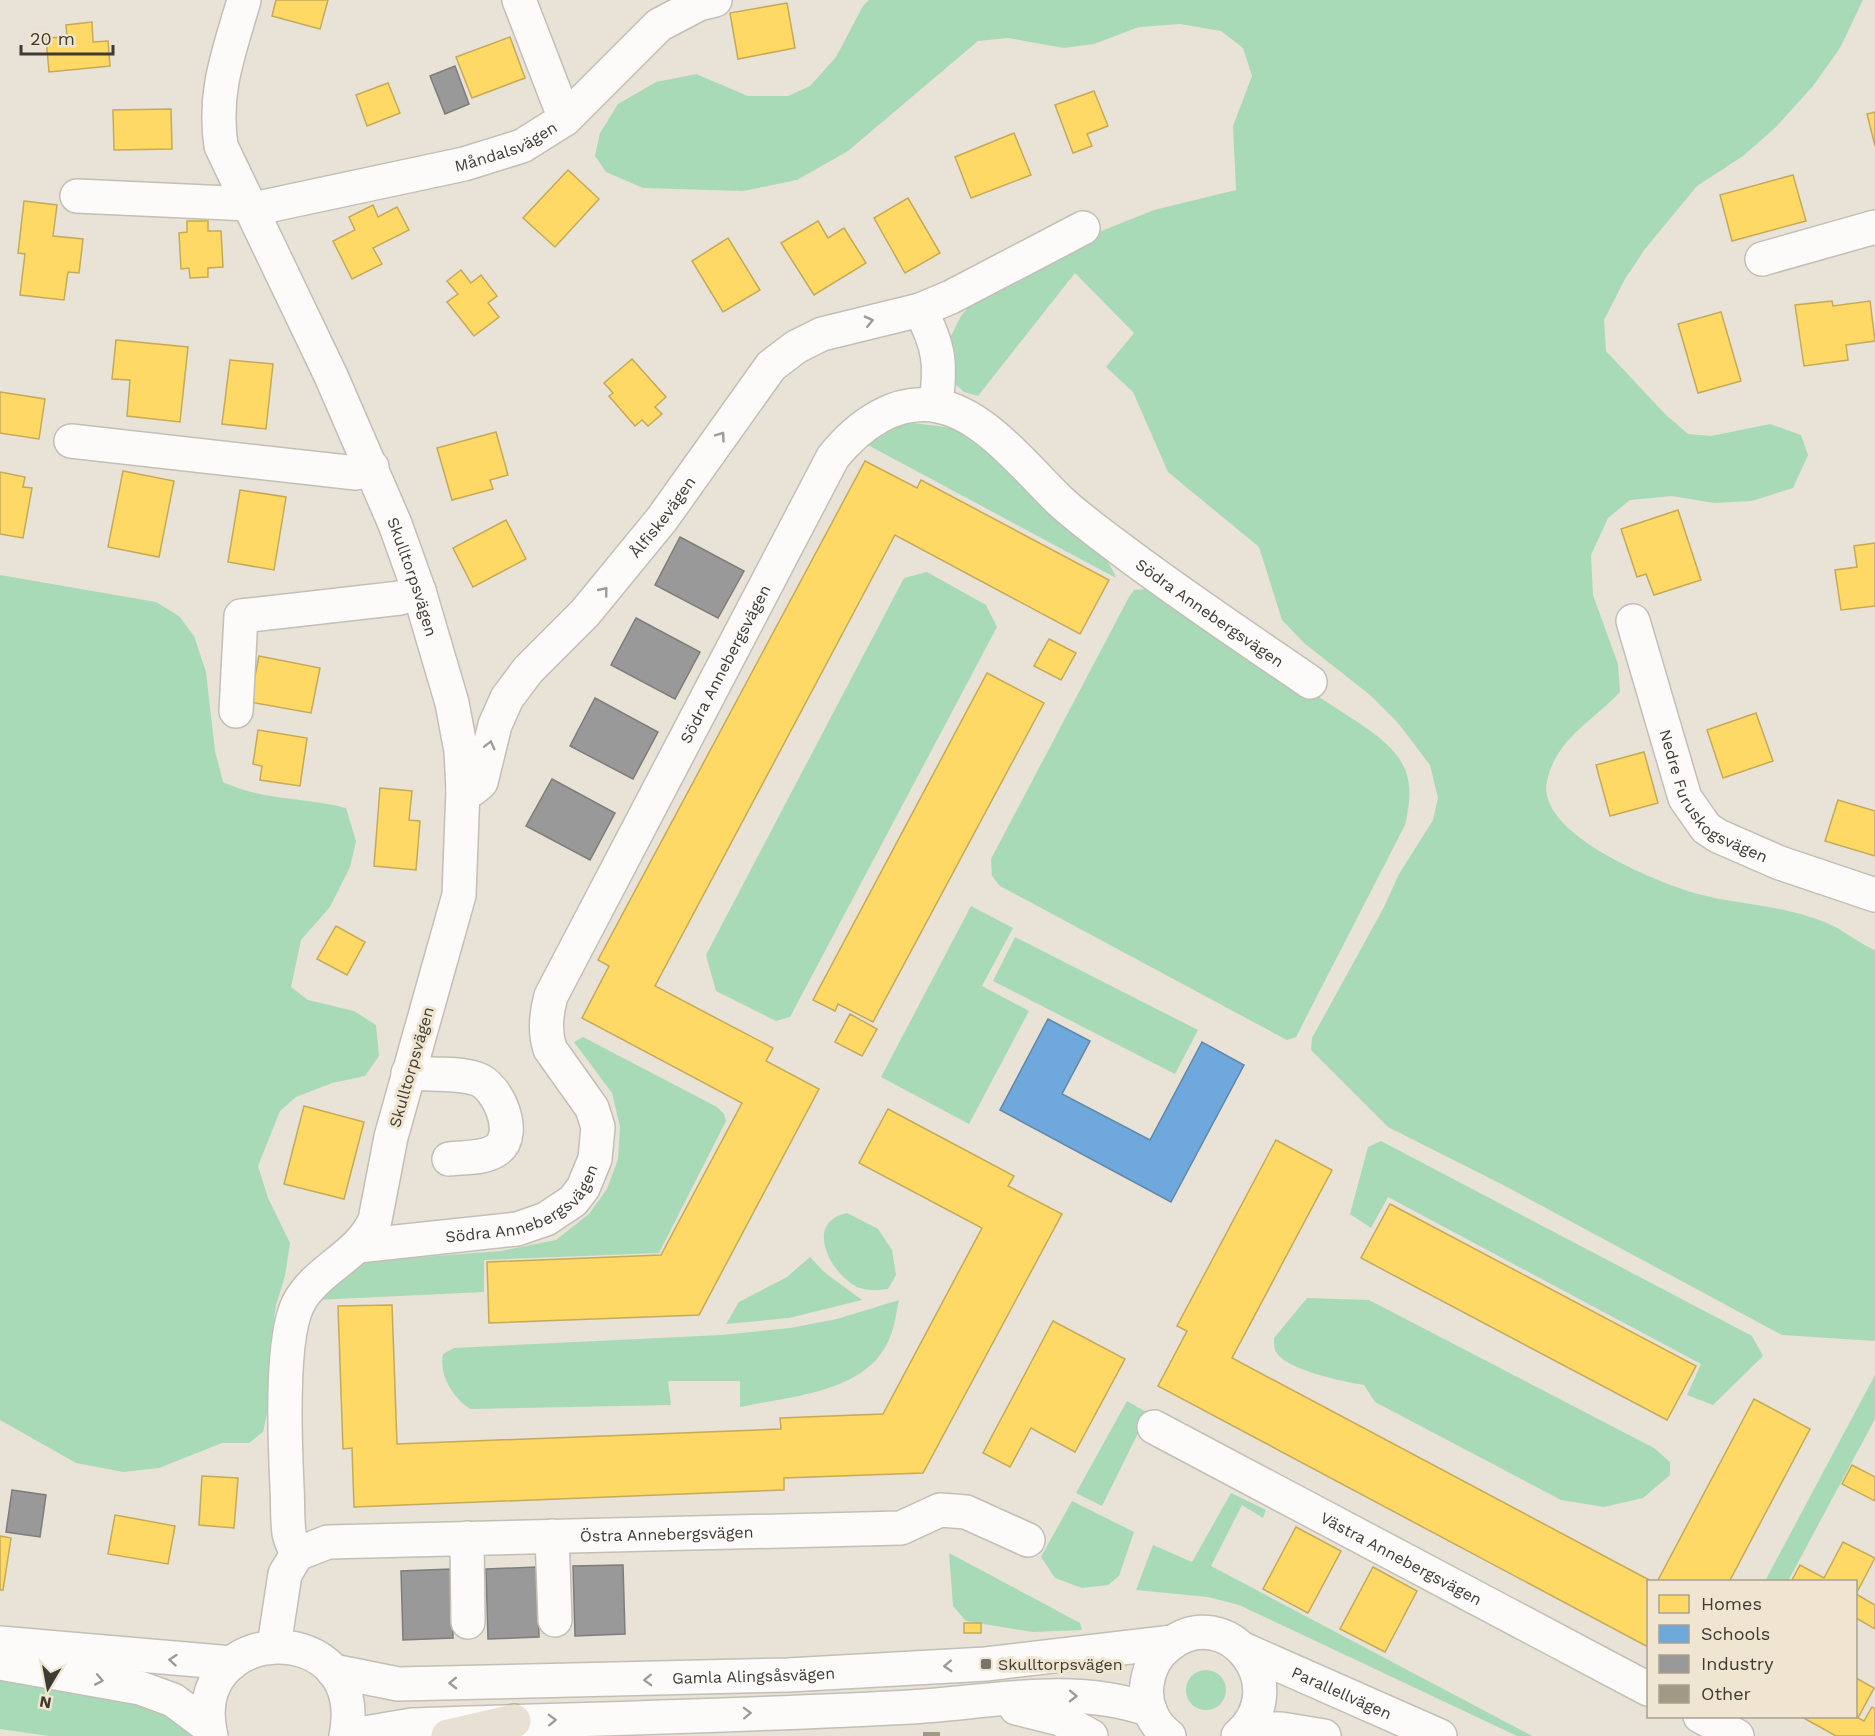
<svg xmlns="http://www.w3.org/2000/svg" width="1875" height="1736" font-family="'Work Sans',sans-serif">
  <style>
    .green { fill: #a9dab8 }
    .homes { fill: #ffd966; stroke: #c5aa57; stroke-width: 1.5 }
    .schools { fill: #6fa8dc; stroke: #6187a9; stroke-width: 1.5 }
    .industry { fill: #999; stroke: #7e7d7a; stroke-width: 1.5 }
    .building { fill: #a29985 }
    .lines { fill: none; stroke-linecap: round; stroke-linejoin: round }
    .minor-casing { stroke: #c3bfb6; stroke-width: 36 }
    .highway-casing { stroke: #bbb09e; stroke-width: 36 }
    .minor { stroke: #fcfbf9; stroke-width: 33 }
    .highway { stroke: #e8e0d3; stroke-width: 33 }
    .oneway { stroke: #9e9b96 }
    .poi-dot { fill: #7a756c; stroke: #efe5d0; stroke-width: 2 }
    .labels { text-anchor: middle; stroke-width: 6; stroke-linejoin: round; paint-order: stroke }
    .street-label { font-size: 16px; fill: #3f3b33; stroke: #efe5d0 }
    .poi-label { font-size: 16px; fill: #3f3b33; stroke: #efe5d0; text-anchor: start }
  </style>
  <rect width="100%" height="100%" fill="#e8e2d7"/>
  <!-- green -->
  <g class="green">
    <path d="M869 0H1863L1840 48 1813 86 1776 127 1743 156 1697 186 1645 249 1625 279 1604 320 1606 351 1665 414 1688 434 1711 436 1770 424 1801 435 1808 455 1793 488 1752 501 1714 503 1672 496 1630 500 1608 518 1591 555 1593 595 1618 664 1620 692C1593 721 1556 739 1547 781 1535 834 1659 883 1698 894 1728 902 1758 904 1788 911 1802 914 1819 919 1831 925 1846 932 1860 944 1875 950V1341L1782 1335 1503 1185 1388 1127 1311 1050 1312 1038 1384 907 1399 874 1433 820 1438 798 1430 765 1398 723 1370 695 1304 643 1282 620 1259 547 1168 472 1133 392 1106 367 1134 333 1075 273 978 396 964 392 954 383 948 342 961 316 982 291 1099 232 1154 210 1236 190 1233 126 1252 76 1243 48 1221 31 1180 24 1139 27 1094 44 1064 48 1008 38 978 41 848 151 797 180 743 191 643 188 606 172 595 156 600 133 618 104 656 82 696 74 748 96H788L810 86 836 57 863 6Z"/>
    <path d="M914 423C932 426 957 426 973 435 988 444 1013 479 1027 492 1056 519 1103 540 1116 578L866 444 890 428Z"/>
    <polygon points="927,572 986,605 997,627 790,1017 776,1021 716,991 706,955 904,578"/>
    <path d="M0 575 156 602 179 616 194 636 206 672 215 751 223 782C263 801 304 797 346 808L356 841 350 867 330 907 301 940 291 987 308 1000 354 1011 376 1025 379 1056 365 1076 332 1083 296 1097 280 1111 258 1166 268 1198 290 1243 285 1276 276 1305 270 1348 268 1409 263 1432 249 1443H222L159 1468 123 1472 76 1463 0 1420Z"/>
    <path d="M1146 589 1160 594 1359 723C1402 752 1418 772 1405 825L1296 1037 1287 1040 1000 886 992 876 991 859 1129 597 1134 590Z"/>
    <polygon points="971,906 1013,928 982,986 1029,1011 969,1124 881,1077"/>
    <polygon points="1015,937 1198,1030 1175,1074 993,981"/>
    <polygon points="583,1037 717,1107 724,1114 726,1121 659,1253 484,1260 484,1292 315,1300 356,1262 501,1251 556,1240 589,1214 607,1189 618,1159 620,1127 612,1093 574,1042"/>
    <polygon points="1381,1141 1752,1336 1763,1356 1713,1405 1687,1395 1701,1364 1388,1197 1371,1228 1350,1214 1368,1147"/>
    <path d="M847 1213 878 1229 892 1250 896 1275 888 1289C876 1291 862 1291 852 1284 827 1267 806 1222 847 1213Z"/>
    <polygon points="810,1257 824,1272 862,1300 789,1318 726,1324 739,1302 787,1277"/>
    <path d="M1307 1298 1369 1300 1654 1448 1670 1462V1475L1643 1498 1604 1507 1561 1500 1375 1402 1364 1385C1345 1382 1286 1370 1276 1352 1274 1349 1274 1342 1274 1338Z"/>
    <path d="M899 1300C896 1312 895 1326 890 1337 869 1393 790 1396 740 1407V1381H668L671 1405 470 1409C453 1397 439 1376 443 1354L454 1348 721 1335 790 1328 837 1319Z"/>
    <polygon points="1875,1375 1875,1419 1788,1581 1765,1581"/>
    <polygon points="1127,1401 1148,1413 1102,1506 1076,1493"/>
    <polygon points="1231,1493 1266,1510 1263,1518 1242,1505 1211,1566 1532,1736 1517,1736 1239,1605 1208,1597 1136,1590 1153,1545 1192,1562"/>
    <polygon points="1072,1501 1134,1532 1119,1576 1108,1585 1082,1588 1055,1578 1041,1557"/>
    <polygon points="949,1553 1080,1623 1082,1630 1032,1632 966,1621 953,1606"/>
    <circle cx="1206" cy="1690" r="20"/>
    <polygon points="0,1677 164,1709 195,1736 49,1736 0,1729"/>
  </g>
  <!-- homes -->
  <g class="homes">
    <polygon points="276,0 328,0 320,29 272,16"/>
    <polygon points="787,3 795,48 738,59 730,13"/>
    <polygon points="92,22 93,42 108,41 110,66 49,72 46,38 67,37 66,25"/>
    <polygon points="510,37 525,78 472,98 456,57"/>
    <polygon points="388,83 400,113 367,126 356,95"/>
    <polygon points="1094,91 1108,126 1087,134 1092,146 1073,153 1055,105"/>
    <polygon points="171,109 172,149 114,150 113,110"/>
    <polygon points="1875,112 1875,146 1867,114"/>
    <polygon points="1014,133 1031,175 971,198 955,157"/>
    <polygon points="568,170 599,199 555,247 523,218"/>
    <polygon points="1793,175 1806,221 1732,241 1720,195"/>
    <polygon points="908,198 940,253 905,273 874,218"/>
    <polygon points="24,201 57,205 53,236 83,239 79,273 68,272 64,300 20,295 25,254 18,253"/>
    <polygon points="373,205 378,217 397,207 409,230 373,248 382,264 352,279 333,241 355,230 349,217"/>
    <polygon points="187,221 208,221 208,231 221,231 223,267 208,268 208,277 190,278 189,268 181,269 179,233 187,232"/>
    <polygon points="818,221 828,238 844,228 866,263 814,295 781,243"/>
    <polygon points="728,238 760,290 723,312 692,261"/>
    <polygon points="461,270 471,283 481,275 497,296 488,303 499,317 474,336 447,302 458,294 447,281"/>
    <polygon points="1832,301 1833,306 1870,301 1875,341 1846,345 1848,360 1804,366 1795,305"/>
    <polygon points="1721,312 1741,381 1698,393 1678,324"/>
    <polygon points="116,340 188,347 180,422 127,416 130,380 112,379"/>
    <polygon points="632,359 666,397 655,407 662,414 648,426 642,420 635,426 609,396 613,393 604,383"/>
    <polygon points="230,360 273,364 266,429 222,424"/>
    <polygon points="0,392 45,399 39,439 0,433"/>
    <polygon points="496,432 508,475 490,480 493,489 452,500 437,448"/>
    <polygon points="865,461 917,488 921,480 1109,580 1080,634 895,535 655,986 773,1048 766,1061 819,1089 699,1315 489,1323 487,1262 661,1255 742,1103 582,1018 609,966 598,960"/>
    <polygon points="123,471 174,481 159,557 108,547"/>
    <polygon points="0,472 25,477 23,487 32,488 23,538 0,534"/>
    <polygon points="240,490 286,497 274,570 228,562"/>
    <polygon points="1678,510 1701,580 1654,595 1646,574 1637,577 1621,529"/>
    <polygon points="506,520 526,559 473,587 453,548"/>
    <polygon points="1875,543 1875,606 1841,610 1835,570 1857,567 1854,546"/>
    <polygon points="1049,639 1076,653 1061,680 1034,666"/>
    <polygon points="259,656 320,668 311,713 250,702"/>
    <polygon points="987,673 1044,703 873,1022 838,1004 835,1011 813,1000"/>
    <polygon points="1756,713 1773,761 1723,778 1707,730"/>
    <polygon points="258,730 307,738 300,786 260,780 262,766 253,764"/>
    <polygon points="1644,752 1658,803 1610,816 1596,765"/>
    <polygon points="380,788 412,791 409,820 420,821 416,870 374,866"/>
    <polygon points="1838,800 1875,811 1875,856 1825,841"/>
    <polygon points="336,926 365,942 347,975 317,959"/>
    <polygon points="850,1014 877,1029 862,1056 835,1042"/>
    <polygon points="304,1106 364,1122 344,1199 284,1184"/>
    <polygon points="888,1109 1014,1176 1008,1186 1062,1214 923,1473 784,1478 784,1490 354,1507 352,1448 343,1449 338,1306 392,1305 397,1444 781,1429 780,1418 883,1414 982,1228 859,1163"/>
    <polygon points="1276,1140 1332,1170 1232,1358 1653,1582 1648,1582 1648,1647 1158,1386 1187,1331 1177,1326"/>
    <polygon points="1390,1204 1696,1366 1667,1420 1361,1258"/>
    <polygon points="1053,1321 1125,1359 1075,1452 1031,1428 1010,1467 983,1453"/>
    <polygon points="1754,1399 1810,1429 1729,1582 1657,1582"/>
    <polygon points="1852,1465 1875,1477 1875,1501 1842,1484"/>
    <polygon points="202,1476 238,1478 234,1528 199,1525"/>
    <polygon points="115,1515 175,1526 168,1564 108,1554"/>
    <polygon points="1296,1527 1341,1551 1308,1613 1263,1589"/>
    <polygon points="0,1536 11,1538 3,1590 0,1590"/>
    <polygon points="1843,1542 1875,1558 1856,1594 1875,1605 1875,1629 1856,1618 1856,1582 1791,1582 1800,1565 1824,1578"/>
    <polygon points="1373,1567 1417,1591 1385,1652 1340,1629"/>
    <rect x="964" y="1623" width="17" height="10"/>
    <polygon points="1856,1678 1874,1688 1858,1718 1864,1721 1872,1707 1875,1709 1875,1736 1836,1736 1800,1716 1856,1716"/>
  </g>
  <!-- schools -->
  <polygon class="schools" points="1048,1019 1090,1041 1062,1094 1150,1140 1202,1042 1244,1065 1171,1202 1000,1110"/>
  <!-- industry -->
  <g class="industry">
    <polygon points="455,66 469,104 445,114 430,76"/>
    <polygon points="680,537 744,571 718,618 655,585"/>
    <polygon points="636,618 700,652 675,699 611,665"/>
    <polygon points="595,698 658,732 633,779 570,746"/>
    <polygon points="552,779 615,813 590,860 526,826"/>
    <polygon points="12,1490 46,1495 40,1537 6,1532"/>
    <polygon points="623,1565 625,1634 575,1636 573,1566"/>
    <polygon points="537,1567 539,1637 488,1639 486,1569"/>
    <polygon points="451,1569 453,1638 403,1640 401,1571"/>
  </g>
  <!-- building -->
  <rect class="building" x="923" y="1732" width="17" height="4"/>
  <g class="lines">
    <!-- minor casing -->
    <g class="minor-casing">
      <g id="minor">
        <path id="s1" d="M244 0C229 53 213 90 221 146L331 376 395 524 419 591 452 703 461 751 463 790 459 895 391 1137 375 1220C359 1257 316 1269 298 1304 280 1341 285 1444 287 1487 288 1502 287 1518 289 1533 290 1540 294 1547 297 1554L285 1574 274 1646"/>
        <polyline points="519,0 565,119"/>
        <polyline points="77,196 250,204"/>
        <path id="s2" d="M253 209 464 164 522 146 565 119 659 25 699 4 715 0"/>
        <polyline points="1762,259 1875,227"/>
        <path d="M920 310C940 347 941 364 936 405"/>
        <polyline points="71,441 356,473 372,467"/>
        <path id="s3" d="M1633 621 1685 798 1706 828 1718 836 1780 863 1875 895"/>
        <polyline points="236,711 241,616 400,598 419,591"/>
        <path id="s4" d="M463 790 473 789 481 782 495 725 507 698 528 670 585 613 662 519 771 366 796 347 822 334 920 310 951 297 1083 228"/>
        <path d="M408 1073C430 1075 456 1072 477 1079 498 1086 518 1133 498 1149 485 1159 465 1157 449 1159"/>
        <path id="s5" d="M358 1246 517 1229 546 1219 573 1201 583 1188 595 1159 598 1127 592 1108 550 1049C544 1031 546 1014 551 996L833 457C858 426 895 398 938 406 984 414 1026 468 1059 500 1077 517 1099 533 1119 548 1181 595 1246 638 1310 682"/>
        <path id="s6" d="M1154 1427 1648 1689"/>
        <polyline points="552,1536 555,1620"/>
        <polyline points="467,1538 468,1622"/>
        <path id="s7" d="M297 1554 328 1542 901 1528 940 1510 966 1512 1028 1540"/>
        <polyline points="0,1643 232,1663"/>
        <path id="s8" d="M1243 1649 1440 1736"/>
        <polyline points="0,1663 140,1688 173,1700 209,1727"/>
        <path id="s9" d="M333 1671 398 1684 788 1675 986 1664 1173 1642"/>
        <polyline points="1016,1708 1060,1719 1091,1736"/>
        <polyline points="1700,1716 1737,1736"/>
        <polyline points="1245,1729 1281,1729 1324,1736"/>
        <path d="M211 1736C183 1621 370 1614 346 1736"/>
        <path d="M347 1736 412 1725C579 1719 745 1716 911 1707 991 1702 1073 1683 1150 1710"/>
        <path d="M1169 1736C1153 1724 1144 1704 1147 1684 1149 1668 1157 1654 1169 1645 1226 1600 1296 1685 1238 1736"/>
      </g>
    </g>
    <!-- highway casing -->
    <g class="highway-casing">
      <polyline id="highway" points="448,1736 514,1721"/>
    </g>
    <!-- minor -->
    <use href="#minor" class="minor"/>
    <!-- highway -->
    <use href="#highway" class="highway"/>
  </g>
  <!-- one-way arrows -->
  <defs><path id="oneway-chevron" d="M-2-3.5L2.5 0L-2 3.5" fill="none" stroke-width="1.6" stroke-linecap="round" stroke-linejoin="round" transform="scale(1.5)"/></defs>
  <g class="oneway">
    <use href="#oneway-chevron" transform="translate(869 321) rotate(-13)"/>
    <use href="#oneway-chevron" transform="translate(721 436) rotate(-54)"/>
    <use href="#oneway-chevron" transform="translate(604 591) rotate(-51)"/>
    <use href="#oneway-chevron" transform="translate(490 745) rotate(-76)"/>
    <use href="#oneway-chevron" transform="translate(173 1660) rotate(-175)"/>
    <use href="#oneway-chevron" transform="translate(948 1666) rotate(177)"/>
    <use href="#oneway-chevron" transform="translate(99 1680) rotate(11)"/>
    <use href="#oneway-chevron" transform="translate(648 1680) rotate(178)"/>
    <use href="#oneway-chevron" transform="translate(453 1683) rotate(179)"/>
    <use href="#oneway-chevron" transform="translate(1073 1696) rotate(1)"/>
    <use href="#oneway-chevron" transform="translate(747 1713) rotate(-2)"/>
    <use href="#oneway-chevron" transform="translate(552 1720) rotate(-2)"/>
  </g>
  <!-- markers -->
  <rect class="poi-dot" x="980" y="1658" width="12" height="12" rx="3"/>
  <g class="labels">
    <!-- street labels -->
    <g class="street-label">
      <text dy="6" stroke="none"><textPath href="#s2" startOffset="261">Måndalsvägen</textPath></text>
      <text dy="6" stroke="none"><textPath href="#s4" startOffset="348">Ålfiskevägen</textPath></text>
      <text dy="6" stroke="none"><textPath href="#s1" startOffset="621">Skulltorpsvägen</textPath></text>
      <text dy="6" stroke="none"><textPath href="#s5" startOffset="1524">Södra Annebergsvägen</textPath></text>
      <text dy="6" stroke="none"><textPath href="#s5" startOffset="824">Södra Annebergsvägen</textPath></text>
      <text dy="6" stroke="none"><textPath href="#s3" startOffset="201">Nedre Furuskogsvägen</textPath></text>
      <text transform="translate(411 1067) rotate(-74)" y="6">Skulltorpsvägen</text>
      <text dy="6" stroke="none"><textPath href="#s5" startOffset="176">Södra Annebergsvägen</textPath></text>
      <text dy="6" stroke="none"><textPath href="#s7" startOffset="372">Östra Annebergsvägen</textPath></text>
      <text dy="6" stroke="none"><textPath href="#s6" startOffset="280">Västra Annebergsvägen</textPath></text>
      <text dy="6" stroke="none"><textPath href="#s9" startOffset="422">Gamla Alingsåsvägen</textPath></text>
      <text dy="6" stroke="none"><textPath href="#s8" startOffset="108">Parallellvägen</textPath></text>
    </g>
    <!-- poi labels -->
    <g class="poi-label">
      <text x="998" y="1670">Skulltorpsvägen</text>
    </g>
  </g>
  <!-- legend -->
  <rect x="1647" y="1580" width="210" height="138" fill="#efe5d0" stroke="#a9a191" stroke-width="1.5"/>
  <rect x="1659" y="1595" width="30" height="18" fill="#ffd966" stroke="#a9a191" stroke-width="1.5"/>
  <text x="1701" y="1610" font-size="18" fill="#3f3b33">Homes</text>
  <rect x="1659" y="1625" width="30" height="18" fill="#6fa8dc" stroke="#a9a191" stroke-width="1.5"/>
  <text x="1701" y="1640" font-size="18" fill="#3f3b33">Schools</text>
  <rect x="1659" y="1655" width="30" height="18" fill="#999999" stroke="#a9a191" stroke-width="1.5"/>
  <text x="1701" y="1670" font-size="18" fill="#3f3b33">Industry</text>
  <rect x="1659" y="1685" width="30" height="18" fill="#a29985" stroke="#a9a191" stroke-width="1.5"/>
  <text x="1701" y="1700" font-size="18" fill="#3f3b33">Other</text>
  <!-- north arrow -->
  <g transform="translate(48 1688) rotate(190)" stroke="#efe5d0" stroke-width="4.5" paint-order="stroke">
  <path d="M0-4.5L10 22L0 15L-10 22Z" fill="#3f3b33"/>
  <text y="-9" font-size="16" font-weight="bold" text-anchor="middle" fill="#3f3b33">N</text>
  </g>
  <!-- scale -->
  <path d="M21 45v9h92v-9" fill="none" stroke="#3f3b33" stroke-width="3"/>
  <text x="30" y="45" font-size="18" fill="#3f3b33" stroke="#efe5d0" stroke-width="4.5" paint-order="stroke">20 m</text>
</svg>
